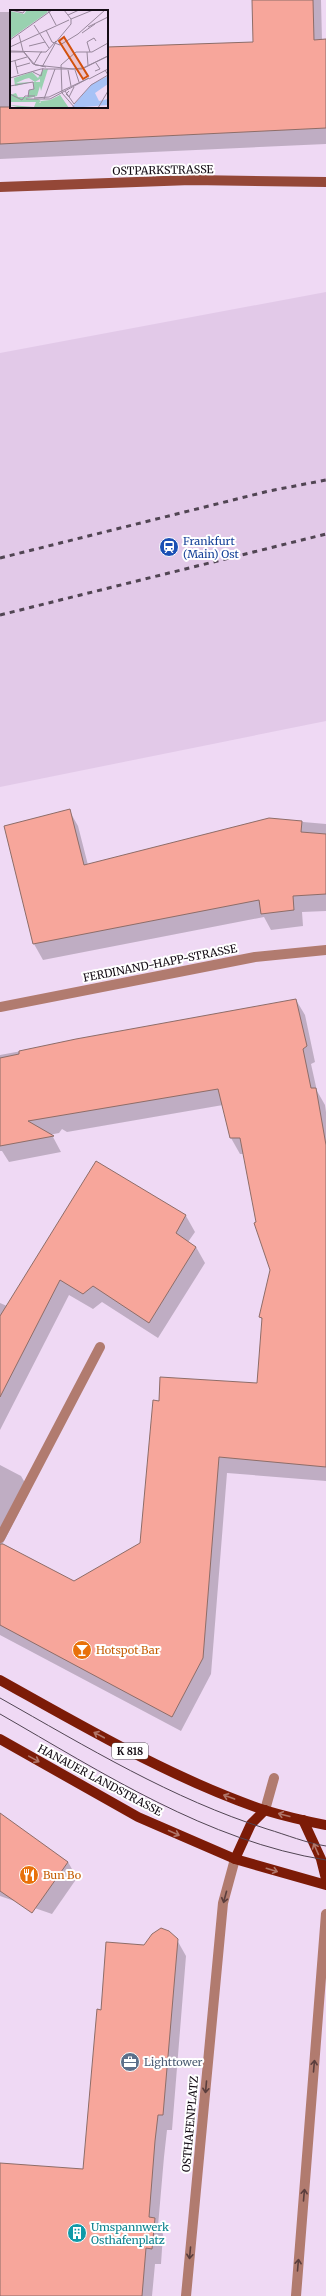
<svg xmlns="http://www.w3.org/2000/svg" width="326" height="2296" font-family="Merriweather,serif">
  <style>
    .built { fill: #e2c9e8 }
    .shadow { fill: #0003 }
    .building { fill: #f7a69b; stroke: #8e6d68 }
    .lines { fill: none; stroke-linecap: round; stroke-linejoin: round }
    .lane { stroke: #b17b6f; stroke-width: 10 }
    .street { stroke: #b17b6f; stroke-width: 10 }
    .secondary { stroke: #944737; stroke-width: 10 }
    .primary { stroke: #7c1b07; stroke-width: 10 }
    .tram { stroke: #514553; stroke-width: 1 }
    .rail { stroke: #514553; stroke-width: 3; stroke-dasharray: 5 5; stroke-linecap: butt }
    .oneway { stroke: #b0766a }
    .oneway2 { stroke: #5b3e3d }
    .labels { text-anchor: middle; stroke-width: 4; stroke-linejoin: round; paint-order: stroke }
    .shield { fill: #fff; stroke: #5a555b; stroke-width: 1 }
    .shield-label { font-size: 10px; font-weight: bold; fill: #140c15 }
    .street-label { font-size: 11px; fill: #140c15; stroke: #fff }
    .transit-label { font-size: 11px; fill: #164399; stroke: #fff; text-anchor: start }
    .food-label { font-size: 11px; fill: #c56008; stroke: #fff; text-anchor: start }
    .service-label { font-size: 11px; fill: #4e5e75; stroke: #fff; text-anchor: start }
    .culture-label { font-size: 11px; fill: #0d838f; stroke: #fff; text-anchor: start }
    .inset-road { fill: none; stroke: #97879b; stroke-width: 1 }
    .view { fill: #d3510d; fill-opacity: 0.15; stroke: #d3510d; stroke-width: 2 }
    .inset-edge { fill: none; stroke: #140c15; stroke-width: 2 }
  </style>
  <rect width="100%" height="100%" fill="#efd9f4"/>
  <!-- built -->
  <polygon class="built" points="326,292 326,721 0,787 0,353"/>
  <!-- shadow -->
  <g class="shadow">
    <polygon points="253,0 321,0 322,40 326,40 326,144 0,159 0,12 11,12 11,107 107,107 107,48 254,43"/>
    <polygon points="69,810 78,826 88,865 269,819 326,824 326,911 302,912 303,926 271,930 264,917 43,960 34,944 5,826"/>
    <polygon points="296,1000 305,1015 315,1062 311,1064 317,1091 325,1105 326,1112 326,1481 227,1473 211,1674 181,1731 0,1635 0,1465 21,1476 30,1491 2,1545 74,1582 141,1544 160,1402 258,1384 263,1321 260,1317 271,1270 257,1223 244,1154 240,1154 231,1138 223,1105 67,1132 62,1129 59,1133 49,1135 53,1137 61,1152 9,1162 2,1151 0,1151 0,1055"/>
    <polygon points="96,1163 186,1216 195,1232 188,1242 196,1247 205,1263 158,1338 102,1302 93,1309 69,1295 0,1430 0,1303 7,1306"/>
    <polygon points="0,1815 68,1862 77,1878 52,1914 0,1896"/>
    <polygon points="177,1940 186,1956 172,2130 167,2130 164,2157 158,2226 163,2234 161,2264 155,2264 152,2296 0,2296 0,2164 84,2171 101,2011 144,1947"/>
  </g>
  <!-- building -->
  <g class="building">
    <polygon points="252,0 313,0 314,40 326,39 326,128 0,144 0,107 107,107 107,47 253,42"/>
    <polygon points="70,809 84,865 269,818 302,821 301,832 326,834 326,894 293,896 294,910 261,914 259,900 33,944 4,826"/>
    <polygon points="296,999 307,1046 303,1049 311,1088 316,1088 326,1145 326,1467 219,1457 203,1658 172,1717 0,1625 0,1544 3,1544 74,1581 140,1543 153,1400 159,1401 160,1377 257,1383 262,1318 259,1317 270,1270 254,1223 256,1222 240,1138 230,1138 218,1089 28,1121 54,1136 0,1146 0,1058 19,1054 19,1051 76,1039"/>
    <polygon points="96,1161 186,1215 176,1233 196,1247 149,1323 93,1286 83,1294 60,1280 0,1397 0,1316"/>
    <polygon points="0,1813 68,1862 32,1913 0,1891"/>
    <polygon points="161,1928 169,1931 178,1939 163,2115 158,2115 155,2141 149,2217 155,2218 152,2249 146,2248 142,2296 0,2296 0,2163 83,2169 97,2009 101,2010 106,1942 144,1945 152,1934"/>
  </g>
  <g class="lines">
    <!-- lane -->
    <g class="lane">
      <polyline points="0,1538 100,1347"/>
      <polyline points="265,1810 274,1778"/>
    </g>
    <!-- street -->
    <g class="street">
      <polyline points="0,1007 255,957 326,950"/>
      <polyline points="186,2296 223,1903 235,1859"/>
      <polyline points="296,2296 326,1914"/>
    </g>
    <!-- secondary -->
    <polyline class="secondary" points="0,187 191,180 326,182"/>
    <!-- primary -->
    <g class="primary">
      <path d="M0 1680C86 1728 171 1778 264 1810 284 1816 305 1821 326 1825"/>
      <polyline points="0,1739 138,1817 235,1859 326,1885"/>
      <polyline points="303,1820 321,1859 326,1879"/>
      <polyline points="235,1859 251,1824 265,1810"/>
    </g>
    <!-- tram -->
    <g class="tram">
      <path d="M0 1698C87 1747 172 1799 267 1829 287 1835 306 1843 326 1846"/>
      <path d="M0 1714C103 1773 207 1841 326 1860"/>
    </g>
    <!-- rail -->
    <g class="rail">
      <polyline points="0,558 269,491 326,480"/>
      <polyline points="0,615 326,534"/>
    </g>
  </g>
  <!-- one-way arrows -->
  <defs><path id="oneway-shaft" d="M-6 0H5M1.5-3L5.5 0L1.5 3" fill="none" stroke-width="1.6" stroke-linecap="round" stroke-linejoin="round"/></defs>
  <g class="oneway">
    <use href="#oneway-shaft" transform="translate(99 1735) rotate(-152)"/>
    <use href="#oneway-shaft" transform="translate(34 1759) rotate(29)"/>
    <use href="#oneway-shaft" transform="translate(229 1797) rotate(-160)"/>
    <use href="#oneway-shaft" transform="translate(284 1815) rotate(-165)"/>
    <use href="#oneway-shaft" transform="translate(174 1833) rotate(24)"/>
    <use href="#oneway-shaft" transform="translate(316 1849) rotate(-114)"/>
    <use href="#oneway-shaft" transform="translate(272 1870) rotate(17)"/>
  </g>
  <g class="oneway2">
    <use href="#oneway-shaft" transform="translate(225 1897) rotate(105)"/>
    <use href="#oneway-shaft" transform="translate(314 2066) rotate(-85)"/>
    <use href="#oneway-shaft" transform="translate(206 2087) rotate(95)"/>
    <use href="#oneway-shaft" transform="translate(304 2195) rotate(-85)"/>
    <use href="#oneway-shaft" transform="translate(190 2253) rotate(95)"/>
    <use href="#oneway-shaft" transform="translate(298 2265) rotate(-85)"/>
  </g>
  <!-- icons -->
  <defs>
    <g id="station-disc" transform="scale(1)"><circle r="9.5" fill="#1a4fb4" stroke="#fff"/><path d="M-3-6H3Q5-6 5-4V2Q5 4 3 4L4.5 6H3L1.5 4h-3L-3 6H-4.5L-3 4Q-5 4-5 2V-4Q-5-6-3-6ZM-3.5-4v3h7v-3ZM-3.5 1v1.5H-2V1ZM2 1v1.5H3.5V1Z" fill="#fff"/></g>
    <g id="bar-disc" transform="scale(1)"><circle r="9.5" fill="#e8710a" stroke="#fff"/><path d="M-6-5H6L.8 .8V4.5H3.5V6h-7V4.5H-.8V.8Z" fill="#fff"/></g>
    <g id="restaurant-disc" transform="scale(1)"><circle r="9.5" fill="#e8710a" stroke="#fff"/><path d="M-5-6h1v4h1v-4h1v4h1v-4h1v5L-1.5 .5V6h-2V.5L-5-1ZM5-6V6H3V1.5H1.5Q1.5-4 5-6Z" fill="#fff"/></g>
    <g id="office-disc" transform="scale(1)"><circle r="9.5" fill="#5c6f8a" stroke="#fff"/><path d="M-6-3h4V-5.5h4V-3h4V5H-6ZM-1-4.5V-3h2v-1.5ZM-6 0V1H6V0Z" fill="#fff"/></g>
    <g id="building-disc" transform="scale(1)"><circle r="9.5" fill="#0f9aa8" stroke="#fff"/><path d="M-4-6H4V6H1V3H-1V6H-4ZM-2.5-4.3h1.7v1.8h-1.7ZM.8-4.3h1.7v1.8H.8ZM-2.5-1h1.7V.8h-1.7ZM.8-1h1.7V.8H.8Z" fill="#fff"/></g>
  </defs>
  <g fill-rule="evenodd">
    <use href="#station-disc" x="169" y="547"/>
    <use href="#bar-disc" x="82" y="1650"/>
    <use href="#restaurant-disc" x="29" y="1875"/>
    <use href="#office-disc" x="130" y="2062"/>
    <use href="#building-disc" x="77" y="2233"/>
  </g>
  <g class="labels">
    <!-- shield labels -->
    <rect class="shield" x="112" y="1743" width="36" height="16" rx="3"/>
    <g class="shield-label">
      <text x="130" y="1755">K 818</text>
    </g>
    <!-- street labels -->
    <g class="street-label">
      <text transform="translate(163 170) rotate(-1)" y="4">OSTPARKSTRASSE</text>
      <text transform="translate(160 963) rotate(-11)" y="4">FERDINAND-HAPP-STRASSE</text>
      <text transform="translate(100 1780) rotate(28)" y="4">HANAUER LANDSTRASSE</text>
      <text transform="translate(190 2124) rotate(-85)" y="4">OSTHAFENPLATZ</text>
    </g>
    <!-- transit labels -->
    <g class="transit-label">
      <text x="183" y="545">Frankfurt<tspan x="183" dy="13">(Main) Ost</tspan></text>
    </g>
    <!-- food labels -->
    <g class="food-label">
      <text x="96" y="1654">Hotspot Bar</text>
      <text x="43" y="1879">Bun Bo</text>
    </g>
    <!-- service labels -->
    <g class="service-label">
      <text x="144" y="2066">Lighttower</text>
    </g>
    <!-- culture labels -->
    <g class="culture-label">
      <text x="91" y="2231">Umspannwerk<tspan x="91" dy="13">Osthafenplatz</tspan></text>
    </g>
  </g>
  <!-- overview -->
  <g transform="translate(10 10)">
    <rect width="98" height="98" fill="#efd9f4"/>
    <path d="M38 59 31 81 30 76 27 86 16 89H28L31 91 29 93 44 92 50 85 58 98H11L0 95 24 97 26 92H0V85L6 83 8 87H18L19 80 24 79 23 72H30V69L25 72 19 68 15 69 6 73 22 72 5 76 4 68 22 62 28 68 33 60Z" fill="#99d1b0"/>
    <path d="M17 0H36L38 2 0 29V1L14 4ZM50 85 59 98H29L31 91 40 90Z" fill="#99d1b0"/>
    <path d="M98 66V74L85 83 89 91 98 89V95L61 98 82 74Z" fill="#a7c2f6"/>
    <path class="inset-road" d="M1 0 13 3 15 0M38 0 46 15M58 5 69 0M61 9 83 0M24 15 39 38M78 17 98 7M36 20 42 32 50 35 68 24 95 0M72 23 85 14M9 25 13 41M0 30 42 0M19 36 35 32M0 37 59 10M0 41 32 42M13 41 23 54 36 57M0 42H14L25 55 63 59 73 58 98 46M31 42H36L46 31M77 42 78 55M80 42 77 32 84 28 86 31M5 51 8 64M0 52 17 47M24 54 31 42M6 57 20 53M32 57 46 32 61 14V9L54 0M58 60 61 76M65 60 69 72M85 61 90 59 86 53M23 62 31 66 33 58M0 68 31 59H72L98 46M79 69 98 59M0 76 23 72 24 79 19 80 18 87M55 81 64 94 81 75 98 65 95 60M59 81 56 84 59 87 64 77M0 84 12 90 15 86H25M24 88 39 87 79 68M16 89H40L79 68M34 89 45 59M65 98 52 83 51 55 66 42H82L98 33M88 98 98 81"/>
    <path class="view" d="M54 27 78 66 73 69 49 31Z"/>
    <rect width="98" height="98" class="inset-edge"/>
  </g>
</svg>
